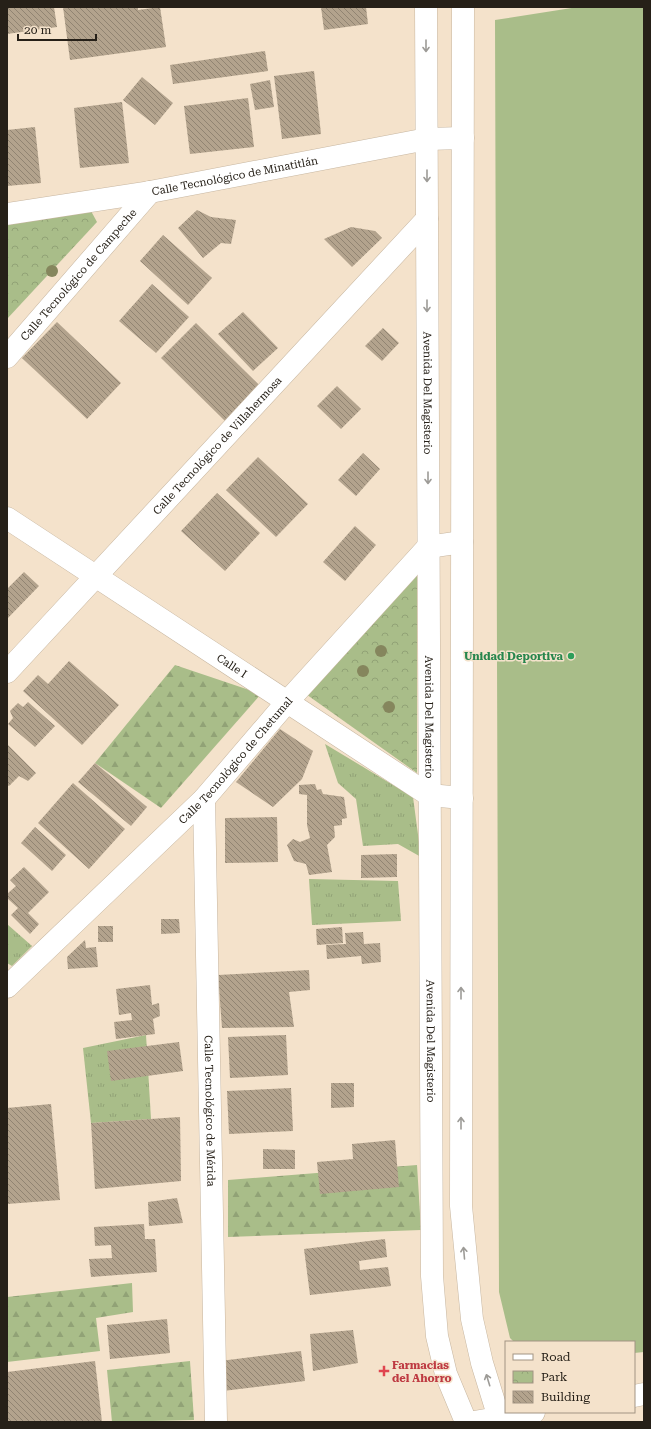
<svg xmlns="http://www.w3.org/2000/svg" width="651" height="1429" font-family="'Roboto Serif',serif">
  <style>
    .grass { fill: url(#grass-tufts) }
    .forest { fill: url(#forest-firs) }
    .park { fill: url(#park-crowns) }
    .garden { fill: #a9bd89 }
    .building { fill: url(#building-back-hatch) }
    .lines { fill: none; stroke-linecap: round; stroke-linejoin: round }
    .minor-casing { stroke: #c7b6a0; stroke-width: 23 }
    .tertiary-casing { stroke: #c7b6a0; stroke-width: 23 }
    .primary-casing { stroke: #c7b6a0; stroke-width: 23 }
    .minor { stroke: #fff; stroke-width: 22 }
    .tertiary { stroke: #fff; stroke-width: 22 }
    .primary { stroke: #fff; stroke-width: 22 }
    .tree { fill: #85865d }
    .oneway { stroke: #9d9b97 }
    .leisure-dot { fill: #2e9e5b; stroke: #f4e2cb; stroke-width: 1.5 }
    .health-dot { fill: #e0444e; stroke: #f4e2cb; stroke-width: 1.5 }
    .labels { text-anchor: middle; stroke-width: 3; stroke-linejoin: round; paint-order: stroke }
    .street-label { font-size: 11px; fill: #262018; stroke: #f4e2cb }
    .leisure-label { font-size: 11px; font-weight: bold; fill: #27864d; stroke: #f4e2cb; text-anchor: end }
    .health-label { font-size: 11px; font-weight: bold; fill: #be3a42; stroke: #f4e2cb; text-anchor: start }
  </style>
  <defs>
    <pattern id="grass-tufts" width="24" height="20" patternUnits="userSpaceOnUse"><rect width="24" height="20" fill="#a9bd89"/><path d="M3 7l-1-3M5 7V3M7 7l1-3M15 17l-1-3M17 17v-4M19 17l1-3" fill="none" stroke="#91a276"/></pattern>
    <pattern id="forest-firs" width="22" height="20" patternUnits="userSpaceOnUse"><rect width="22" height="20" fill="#a9bd89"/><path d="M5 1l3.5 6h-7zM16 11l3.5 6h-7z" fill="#91a276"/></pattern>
    <pattern id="park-crowns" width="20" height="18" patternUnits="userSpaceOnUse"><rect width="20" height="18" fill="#a9bd89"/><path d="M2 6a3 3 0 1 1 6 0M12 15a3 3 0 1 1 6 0" fill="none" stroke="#91a276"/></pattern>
    <pattern id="building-back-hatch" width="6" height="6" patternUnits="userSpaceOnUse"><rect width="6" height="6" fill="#b3a38d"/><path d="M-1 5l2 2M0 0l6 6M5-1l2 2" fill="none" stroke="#918472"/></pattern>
  </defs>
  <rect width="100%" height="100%" fill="#f4e2cb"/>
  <!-- grass -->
  <g class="grass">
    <polygon points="325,744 413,797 421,857 398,844 363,846 356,799 338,783"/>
    <polygon points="309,879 398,881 401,921 312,925"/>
    <polygon points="7,924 32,946 12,966 7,963"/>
    <polygon points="146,1035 151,1119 91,1123 83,1048"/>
  </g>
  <!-- forest -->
  <g class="forest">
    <polygon points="175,665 261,694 161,808 95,763"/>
    <polygon points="417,1165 421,1230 228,1237 228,1180"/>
    <polygon points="132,1283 133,1312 96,1318 100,1351 7,1362 7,1297"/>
    <polygon points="190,1361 194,1420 112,1422 107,1370"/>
  </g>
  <!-- park -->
  <g class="park">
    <polygon points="91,211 97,222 7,319 7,224"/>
    <polygon points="417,567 417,773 303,692"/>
  </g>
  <!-- garden -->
  <polygon class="garden" points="578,7 644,7 644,1352 634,1353 634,1342 514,1342 510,1338 499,1292 495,20"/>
  <!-- building -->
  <g class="building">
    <polygon points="7,7 54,7 57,27 7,34"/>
    <polygon points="63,7 138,7 138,10 160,7 166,47 70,60"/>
    <polygon points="321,7 366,7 368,24 324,30"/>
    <polygon points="265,51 268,71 173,84 170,65"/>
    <polygon points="314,71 321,134 282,139 274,76"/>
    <polygon points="142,77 173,103 155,125 123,100"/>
    <polygon points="270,80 274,107 255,110 250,84"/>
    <polygon points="248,98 254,147 190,154 184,106"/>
    <polygon points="122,102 129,163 80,168 74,108"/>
    <polygon points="35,127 41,183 7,186 7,130"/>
    <polygon points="197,210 211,217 236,220 231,244 221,243 203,258 178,228"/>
    <polygon points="351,227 375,231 382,238 352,267 324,239"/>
    <polygon points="163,235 212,278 188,305 140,261"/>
    <polygon points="152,284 189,317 156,353 119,321"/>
    <polygon points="243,312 278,348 253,371 218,334"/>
    <polygon points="57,322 121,383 87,419 22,358"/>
    <polygon points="196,323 261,387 226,422 161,358"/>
    <polygon points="383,328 399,343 382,361 365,346"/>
    <polygon points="337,386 361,409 341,429 317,406"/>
    <polygon points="363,453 380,469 356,496 338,480"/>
    <polygon points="258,457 308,504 276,537 226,490"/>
    <polygon points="217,493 260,533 225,571 181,531"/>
    <polygon points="355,526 376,545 345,581 323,562"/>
    <polygon points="24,572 39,586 7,619 7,589"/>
    <polygon points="69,661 119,705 82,745 23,691 38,675 48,684"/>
    <polygon points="28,702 55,726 35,747 8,724 13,718 10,711 18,703 23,707"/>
    <polygon points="280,729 313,751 302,779 273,807 236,782"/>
    <polygon points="7,744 36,773 28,781 19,776 9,786 7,785"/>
    <polygon points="95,763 147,807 131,826 78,782"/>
    <polygon points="73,783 125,829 89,869 38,823"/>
    <polygon points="315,784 317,790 321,789 323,794 344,797 347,818 342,819 342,825 334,826 335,837 327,845 332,872 309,875 306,864 294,861 287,845 293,839 300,842 310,838 307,825 307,795 299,794 299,785"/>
    <polygon points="277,817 278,862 225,863 225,818"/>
    <polygon points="35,827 66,855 52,871 21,843"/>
    <polygon points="397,854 397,877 361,878 361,855"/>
    <polygon points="24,867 49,892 28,913 39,924 30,934 11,915 18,908 7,898 7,894 16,886 10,880"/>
    <polygon points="161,919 179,919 180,933 161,934"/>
    <rect x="98" y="926" width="15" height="16"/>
    <polygon points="342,927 343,943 317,945 316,929"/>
    <polygon points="363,932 364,944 380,943 381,962 362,964 361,956 327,959 326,945 346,944 345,933"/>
    <polygon points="85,940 86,948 96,947 98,967 68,969 67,957"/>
    <polygon points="309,970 310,990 289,992 294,1027 222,1028 218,975"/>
    <polygon points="150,985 152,1005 159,1003 160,1016 153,1019 155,1034 116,1039 114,1022 132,1020 131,1013 119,1015 116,989"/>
    <polygon points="286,1035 288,1075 230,1078 228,1037"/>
    <polygon points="179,1042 183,1071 111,1081 107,1051"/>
    <polygon points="331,1083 354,1083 354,1107 331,1108"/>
    <polygon points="291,1088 293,1131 229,1134 227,1091"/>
    <polygon points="51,1104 60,1200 7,1204 7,1108"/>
    <polygon points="180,1117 181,1181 95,1189 91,1123"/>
    <polygon points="395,1140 399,1187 320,1194 317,1162 353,1159 352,1144"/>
    <polygon points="263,1149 295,1150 295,1169 263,1169"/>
    <polygon points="177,1198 183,1223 149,1226 148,1202"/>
    <polygon points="144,1224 145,1239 155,1239 157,1272 91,1277 89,1259 112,1258 111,1245 95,1246 94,1227"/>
    <polygon points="385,1239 387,1257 359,1261 360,1270 388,1267 391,1286 310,1295 304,1249"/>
    <polygon points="167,1319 170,1353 110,1359 107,1325"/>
    <polygon points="353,1330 358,1363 313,1371 310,1334"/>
    <polygon points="301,1351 305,1381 223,1391 220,1361"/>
    <polygon points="95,1361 102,1422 7,1422 7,1372"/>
  </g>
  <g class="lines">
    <!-- minor casing -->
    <g class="minor-casing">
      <g id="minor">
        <path id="s1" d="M7 214 150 192 427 139 463 138"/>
        <path id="s2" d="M7 357 150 192"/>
        <path id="s3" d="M7 518 429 795 462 798"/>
        <path id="s4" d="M7 672 427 219"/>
        <path id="s5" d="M204 799 216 1422"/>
        <path id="s6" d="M7 987 204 799 287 702 428 547 462 542"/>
      </g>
    </g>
    <!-- tertiary casing -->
    <g class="tertiary-casing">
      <g id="tertiary">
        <path id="s7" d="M426 7 432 1276 437 1336 446 1374 466 1422"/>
        <polyline points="463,7 461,1206 472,1319 482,1363 499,1418"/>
      </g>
    </g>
    <!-- primary casing -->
    <g class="primary-casing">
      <g id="primary">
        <polyline points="634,1396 644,1394"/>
        <polyline points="474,1422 534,1412"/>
      </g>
    </g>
    <!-- minor -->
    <use href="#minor" class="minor"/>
    <!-- tertiary -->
    <use href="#tertiary" class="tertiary"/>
    <!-- primary -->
    <use href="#primary" class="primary"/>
  </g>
  <!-- trees -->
  <g class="tree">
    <circle cx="52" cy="271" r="6"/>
    <circle cx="381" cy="651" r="6"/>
    <circle cx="363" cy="671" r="6"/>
    <circle cx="389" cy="707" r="6"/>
  </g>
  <!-- one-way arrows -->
  <defs><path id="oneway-shaft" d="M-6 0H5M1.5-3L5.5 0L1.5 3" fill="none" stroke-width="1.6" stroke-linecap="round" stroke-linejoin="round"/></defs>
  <g class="oneway">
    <use href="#oneway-shaft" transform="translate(426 46) rotate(90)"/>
    <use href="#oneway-shaft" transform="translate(427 176) rotate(90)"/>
    <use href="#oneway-shaft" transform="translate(427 306) rotate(90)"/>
    <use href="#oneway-shaft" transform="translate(428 478) rotate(90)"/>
    <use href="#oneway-shaft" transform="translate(461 993) rotate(-90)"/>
    <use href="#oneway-shaft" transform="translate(461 1123) rotate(-90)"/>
    <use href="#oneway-shaft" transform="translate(464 1253) rotate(-95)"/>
    <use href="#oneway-shaft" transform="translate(488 1380) rotate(-107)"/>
  </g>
  <!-- markers -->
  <circle class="leisure-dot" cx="571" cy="656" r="4"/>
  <path class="health-dot" d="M382 1365h4v4h4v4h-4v4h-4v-4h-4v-4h4z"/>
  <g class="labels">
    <!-- street labels -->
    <g class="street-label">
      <text dy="4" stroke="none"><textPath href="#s1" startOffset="231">Calle Tecnológico de Minatitlán</textPath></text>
      <text dy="4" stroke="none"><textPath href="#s2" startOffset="109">Calle Tecnológico de Campeche</textPath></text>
      <text dy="4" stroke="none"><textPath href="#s7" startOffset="386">Avenida Del Magisterio</textPath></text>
      <text dy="4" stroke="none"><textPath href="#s4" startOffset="309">Calle Tecnológico de Villahermosa</textPath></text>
      <text dy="4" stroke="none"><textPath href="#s3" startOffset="269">Calle I</textPath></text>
      <text dy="4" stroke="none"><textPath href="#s7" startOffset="710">Avenida Del Magisterio</textPath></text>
      <text dy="4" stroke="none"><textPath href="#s6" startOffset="322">Calle Tecnológico de Chetumal</textPath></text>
      <text dy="4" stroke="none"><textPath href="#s7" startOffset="1034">Avenida Del Magisterio</textPath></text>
      <text dy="4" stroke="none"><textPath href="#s5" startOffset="312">Calle Tecnológico de Mérida</textPath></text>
    </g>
    <!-- leisure labels -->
    <g class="leisure-label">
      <text x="563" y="660">Unidad Deportiva</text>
    </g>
    <!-- health labels -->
    <g class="health-label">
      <text x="392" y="1369">Farmacias<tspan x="392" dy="13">del Ahorro</tspan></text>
    </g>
  </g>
  <!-- border -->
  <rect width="651" height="1429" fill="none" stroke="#262018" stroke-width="16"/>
  <!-- legend -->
  <rect x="505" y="1341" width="130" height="72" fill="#f4e2cb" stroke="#a29483"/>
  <rect x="513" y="1354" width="20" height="6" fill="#ffffff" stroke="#a29483"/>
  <text x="541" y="1361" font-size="12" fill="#262018">Road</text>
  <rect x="513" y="1371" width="20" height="12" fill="url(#park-crowns)" stroke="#a29483"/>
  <text x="541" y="1381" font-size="12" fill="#262018">Park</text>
  <rect x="513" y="1391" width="20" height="12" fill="url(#building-back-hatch)" stroke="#a29483"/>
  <text x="541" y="1401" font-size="12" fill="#262018">Building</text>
  <!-- scale -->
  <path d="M18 34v6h78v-6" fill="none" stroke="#262018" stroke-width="2"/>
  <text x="24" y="34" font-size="12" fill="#262018" stroke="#f4e2cb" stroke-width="3" paint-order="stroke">20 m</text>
</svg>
